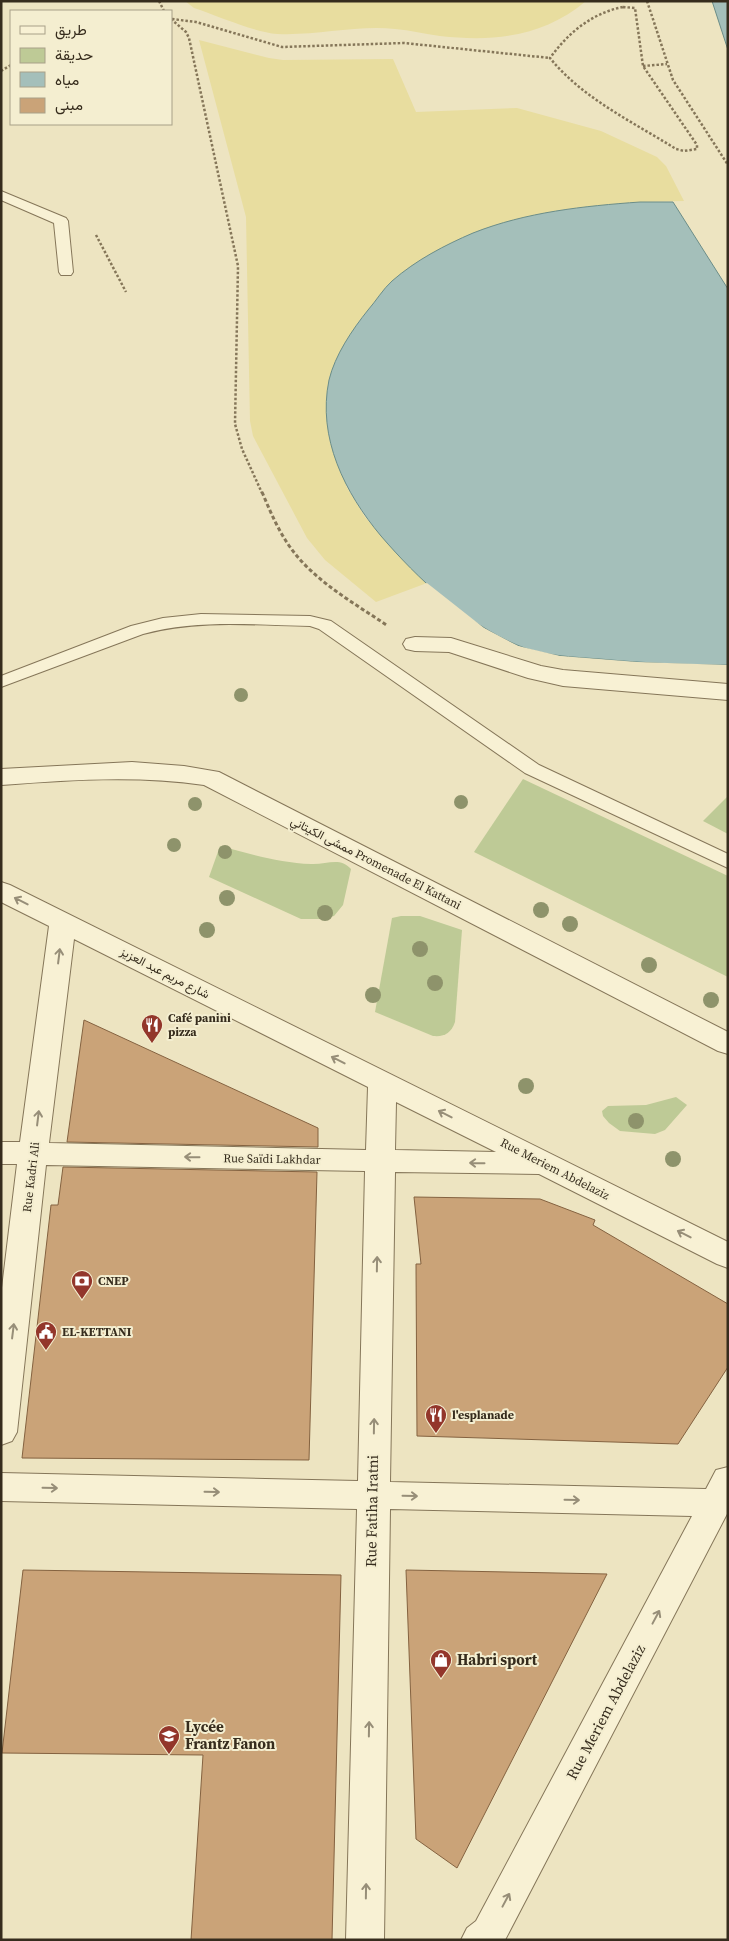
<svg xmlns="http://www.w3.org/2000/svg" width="729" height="1941" font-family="'Source Serif 4',Vazirmatn,serif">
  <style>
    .green { fill: #beca96 }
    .sand { fill: #e8dd9f }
    .water { fill: #a4bfba; stroke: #6b8d88 }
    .pier { fill: #ede4c1 }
    .building { fill: #caa378; stroke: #846240 }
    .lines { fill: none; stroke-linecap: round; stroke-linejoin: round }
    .lane-casing { stroke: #857659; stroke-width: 2 }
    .street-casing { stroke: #857659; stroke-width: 2 }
    .path-far1 { stroke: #857659; stroke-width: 2.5; stroke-dasharray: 2.5 2; stroke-linecap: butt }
    .path { stroke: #857659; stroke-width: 3; stroke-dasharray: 4 2.5; stroke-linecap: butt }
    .lane { fill: #f8f1d4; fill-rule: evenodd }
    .street { fill: #f8f1d4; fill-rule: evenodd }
    .tree { fill: #8e936b }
    .oneway { stroke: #978e78 }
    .labels { text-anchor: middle; stroke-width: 4; stroke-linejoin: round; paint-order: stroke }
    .street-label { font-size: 12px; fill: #362c1d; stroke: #f4eed0 }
    .poi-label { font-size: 12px; font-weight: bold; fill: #362c1d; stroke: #f4eed0; text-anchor: start }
    .near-street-label { font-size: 15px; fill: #362c1d; stroke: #f4eed0 }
    .near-poi-label { font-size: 15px; font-weight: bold; fill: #362c1d; stroke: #f4eed0; text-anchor: start }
  </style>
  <rect width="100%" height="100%" fill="#ede4c1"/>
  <!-- green -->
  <g class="green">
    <polygon points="523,779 728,876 728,977 474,852"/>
    <polygon points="728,796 728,834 703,821"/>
    <path d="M220 846C250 854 280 863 311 864 326 865 340 856 351 869L343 905 334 916 321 919H301L209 877Z"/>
    <path d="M401 916H420L462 930 455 1022C451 1033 445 1037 433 1036L375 1012 392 918Z"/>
    <polygon points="676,1097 687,1105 665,1130 655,1134 620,1131 609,1123 603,1116 602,1111 608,1106 646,1105"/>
  </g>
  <!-- sand -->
  <g class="sand">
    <path d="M185 1H586C543 37 494 42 440 36 425 34 410 30 395 29 356 25 316 36 277 34 254 32 218 16 194 8Z"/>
    <polygon points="199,40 269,58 283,60 393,59 416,112 517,108 601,131 657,157 666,166 684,201 640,202 567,209 529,216 475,232 453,242 418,262 391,282 359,321 340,353 346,486 365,517 387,542 427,583 376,602 325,560 307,538 253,436 250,421 246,217"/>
  </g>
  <!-- water -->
  <g class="water">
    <polygon points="712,1 728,1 728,50"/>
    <path d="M640 202H673L728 289V665C685 665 643 663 600 659 573 657 542 656 517 645 464 622 418 579 381 536 345 493 317 438 329 380 335 355 352 330 368 310 376 301 383 289 392 281 416 260 445 245 473 233 526 212 584 206 640 202Z"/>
  </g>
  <!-- pier -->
  <polygon class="pier" points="427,583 484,628 518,646 560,656 637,662 728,665 728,668 636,665 559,659 518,648 482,630 444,601 424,584"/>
  <!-- building -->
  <g class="building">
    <polygon points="84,1020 318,1128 318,1147 67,1142"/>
    <polygon points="63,1167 317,1172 309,1460 22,1458 51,1205 58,1205"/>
    <polygon points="414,1197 540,1199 595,1220 593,1225 728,1304 728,1367 678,1444 417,1436 416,1264 421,1264"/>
    <polygon points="23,1570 341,1575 332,1940 191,1940 203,1755 2,1753"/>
    <polygon points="406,1570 607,1574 457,1868 416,1839"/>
  </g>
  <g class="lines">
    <!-- lane casing -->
    <g class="lane-casing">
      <g id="lane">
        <polygon points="1,191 66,218 68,221 73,272 71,275 61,275 59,272 54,223 1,200"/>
        <path d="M201 614 310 616 331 621 539 765 728 854V868L525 773 319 629 310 626C254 625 197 619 143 634L1 687V676L131 626 163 618Z"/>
      </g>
    </g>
    <!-- street casing -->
    <g class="street-casing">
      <g id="street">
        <polygon points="415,637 451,638 541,666 563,670 728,684 728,700 563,686 528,678 449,652 415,651 406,649 403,644 406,639"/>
        <path d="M132 762 184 766 219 772 728 1032V1054L718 1051 204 785C136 775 69 780 1 785V769Z"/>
        <path d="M1 882 10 885 728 1242V1268L717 1264 539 1174 395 1172 390 1482 706 1489 716 1470 728 1467V1512L505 1940H461L467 1928 476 1921 692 1516 390 1509 384 1940H346L357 1509 1 1501V1473L358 1481 365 1171 46 1165 17 1432 12 1441 1 1445V1296L17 1164H1V1142H20L49 926 1 902ZM74 939 368 1087 366 1150 49 1143ZM396 1102 496 1152 395 1150Z"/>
      </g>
    </g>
    <!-- path-far1 -->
    <g class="path-far1">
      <polyline points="159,1 164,11"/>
      <polyline points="647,1 673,80 728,165"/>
      <path d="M623 7 635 8 643 66 697 145V149L684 151 676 149C633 122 582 98 550 58 568 33 592 13 623 7Z"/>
      <polyline points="171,19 186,32 189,38 238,266 235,424 242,449 262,493"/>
      <polyline points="172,19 196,22 282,47 404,43 550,58"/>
      <polyline points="643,66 667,64"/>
      <polyline points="1,71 11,65"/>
      <polyline points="96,235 126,292"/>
    </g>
    <!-- path -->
    <path class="path" d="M262 492C270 511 278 530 290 547 314 581 354 603 388 626"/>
    <!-- lane -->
    <use href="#lane" class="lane"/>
    <!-- street -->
    <use href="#street" class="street"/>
  </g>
  <!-- trees -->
  <g class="tree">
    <circle cx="241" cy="695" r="7"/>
    <circle cx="461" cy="802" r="7"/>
    <circle cx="195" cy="804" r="7"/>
    <circle cx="174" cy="845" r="7"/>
    <circle cx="225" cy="852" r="7"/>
    <circle cx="227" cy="898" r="8"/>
    <circle cx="541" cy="910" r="8"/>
    <circle cx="325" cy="913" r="8"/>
    <circle cx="570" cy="924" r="8"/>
    <circle cx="207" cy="930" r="8"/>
    <circle cx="420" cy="949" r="8"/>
    <circle cx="649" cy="965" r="8"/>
    <circle cx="435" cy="983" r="8"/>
    <circle cx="373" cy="995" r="8"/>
    <circle cx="711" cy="1000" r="8"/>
    <circle cx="526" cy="1086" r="8"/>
    <circle cx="636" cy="1121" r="8"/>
    <circle cx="673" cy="1159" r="8"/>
  </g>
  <!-- one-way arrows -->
  <defs><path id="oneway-shaft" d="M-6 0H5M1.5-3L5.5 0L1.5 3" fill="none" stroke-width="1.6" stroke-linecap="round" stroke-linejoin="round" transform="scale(1.25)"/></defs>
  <g class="oneway">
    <use href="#oneway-shaft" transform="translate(21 901) rotate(-153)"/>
    <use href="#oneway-shaft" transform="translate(59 956) rotate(-83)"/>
    <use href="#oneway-shaft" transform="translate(338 1060) rotate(-153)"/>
    <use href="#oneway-shaft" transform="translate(445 1114) rotate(-153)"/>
    <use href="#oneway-shaft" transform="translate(38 1118) rotate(-83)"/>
    <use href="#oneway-shaft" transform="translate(192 1157) rotate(-179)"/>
    <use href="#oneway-shaft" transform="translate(477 1163) rotate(-179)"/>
    <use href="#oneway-shaft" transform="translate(684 1234) rotate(-153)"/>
    <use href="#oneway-shaft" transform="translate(377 1264) rotate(-89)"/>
    <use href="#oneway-shaft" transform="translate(13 1331) rotate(-83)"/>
    <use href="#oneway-shaft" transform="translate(374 1426) rotate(-89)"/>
    <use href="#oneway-shaft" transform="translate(50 1488) rotate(1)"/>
    <use href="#oneway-shaft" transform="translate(212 1492) rotate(1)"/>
    <use href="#oneway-shaft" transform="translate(410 1496) rotate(1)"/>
    <use href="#oneway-shaft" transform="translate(572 1500) rotate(1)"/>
    <use href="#oneway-shaft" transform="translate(656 1617) rotate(-62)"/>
    <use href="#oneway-shaft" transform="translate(369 1729) rotate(-89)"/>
    <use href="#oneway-shaft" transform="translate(366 1891) rotate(-89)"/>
    <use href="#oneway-shaft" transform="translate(506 1900) rotate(-62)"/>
  </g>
  <!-- icons -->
  <defs>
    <g id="restaurant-pin" transform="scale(1.125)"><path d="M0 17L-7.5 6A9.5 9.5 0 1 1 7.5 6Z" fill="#93362b" stroke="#f4eed0"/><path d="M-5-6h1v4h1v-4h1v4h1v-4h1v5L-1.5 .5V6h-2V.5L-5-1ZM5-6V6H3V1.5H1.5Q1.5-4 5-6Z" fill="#fff"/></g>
    <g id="bank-pin" transform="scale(1.125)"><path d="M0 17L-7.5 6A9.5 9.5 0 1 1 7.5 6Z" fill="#93362b" stroke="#f4eed0"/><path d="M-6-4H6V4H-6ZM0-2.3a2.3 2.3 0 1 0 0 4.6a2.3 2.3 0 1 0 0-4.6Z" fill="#fff"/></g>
    <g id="civic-pin" transform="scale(1.125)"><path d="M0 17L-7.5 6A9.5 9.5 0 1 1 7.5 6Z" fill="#93362b" stroke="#f4eed0"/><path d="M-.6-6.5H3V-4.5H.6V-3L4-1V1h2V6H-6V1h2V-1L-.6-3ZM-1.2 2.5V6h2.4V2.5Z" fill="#fff"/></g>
    <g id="shop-pin" transform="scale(1.125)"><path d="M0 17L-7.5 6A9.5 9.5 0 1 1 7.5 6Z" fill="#93362b" stroke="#f4eed0"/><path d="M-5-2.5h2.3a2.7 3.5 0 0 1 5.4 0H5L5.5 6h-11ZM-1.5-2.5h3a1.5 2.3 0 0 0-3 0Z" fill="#fff"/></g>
    <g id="school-pin" transform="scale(1.125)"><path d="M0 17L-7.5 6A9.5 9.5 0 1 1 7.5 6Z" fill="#93362b" stroke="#f4eed0"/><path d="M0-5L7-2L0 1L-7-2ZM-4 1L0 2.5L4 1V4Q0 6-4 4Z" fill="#fff"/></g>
  </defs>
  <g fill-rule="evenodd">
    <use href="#restaurant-pin" x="152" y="1025"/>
    <use href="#bank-pin" x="82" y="1281"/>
    <use href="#civic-pin" x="46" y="1332"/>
    <use href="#restaurant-pin" x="436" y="1415"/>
    <use href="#shop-pin" x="441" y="1660"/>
    <use href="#school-pin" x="169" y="1736"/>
  </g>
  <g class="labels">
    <!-- street labels -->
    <g class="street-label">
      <text transform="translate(376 863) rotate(27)" y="4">ممشى الكيتاني Promenade El Kattani</text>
      <text transform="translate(165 973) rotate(27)" y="4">شارع مريم عبد العزيز</text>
      <text transform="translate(272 1159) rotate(1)" y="4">Rue Saïdi Lakhdar</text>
      <text transform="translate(555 1169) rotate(27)" y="4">Rue Meriem Abdelaziz</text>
      <text transform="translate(31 1177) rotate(-83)" y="4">Rue Kadri Ali</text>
    </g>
    <!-- poi labels -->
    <g class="poi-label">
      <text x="168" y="1022">Café panini<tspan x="168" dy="14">pizza</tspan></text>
      <text x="98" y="1285">CNEP</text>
      <text x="62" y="1336">EL-KETTANI</text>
      <text x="452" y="1419">l'esplanade</text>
    </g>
    <!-- near-street labels -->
    <g class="near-street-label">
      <text transform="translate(372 1511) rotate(-89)" y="5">Rue Fatiha Iratni</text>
      <text transform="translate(606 1712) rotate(-62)" y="5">Rue Meriem Abdelaziz</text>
    </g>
    <!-- near-poi labels -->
    <g class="near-poi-label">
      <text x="457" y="1665">Habri sport</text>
      <text x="185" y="1732">Lycée<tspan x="185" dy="17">Frantz Fanon</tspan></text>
    </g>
  </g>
  <!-- border -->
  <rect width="729" height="1941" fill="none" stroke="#362c1d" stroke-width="5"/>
  <!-- legend -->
  <rect x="10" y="10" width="162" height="115" fill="#f4eed0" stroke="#a8a088"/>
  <rect x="20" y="26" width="25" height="8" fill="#f8f1d4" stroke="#a8a088"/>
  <text x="55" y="35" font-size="15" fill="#362c1d">طريق</text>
  <rect x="20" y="48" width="25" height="15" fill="#beca96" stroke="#a8a088"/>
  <text x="55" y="60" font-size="15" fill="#362c1d">حديقة</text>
  <rect x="20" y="72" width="25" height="15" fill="#a4bfba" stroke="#a8a088"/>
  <text x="55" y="85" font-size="15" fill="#362c1d">مياه</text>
  <rect x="20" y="98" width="25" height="15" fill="#caa378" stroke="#a8a088"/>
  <text x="55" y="110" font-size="15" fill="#362c1d">مبنى</text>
</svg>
